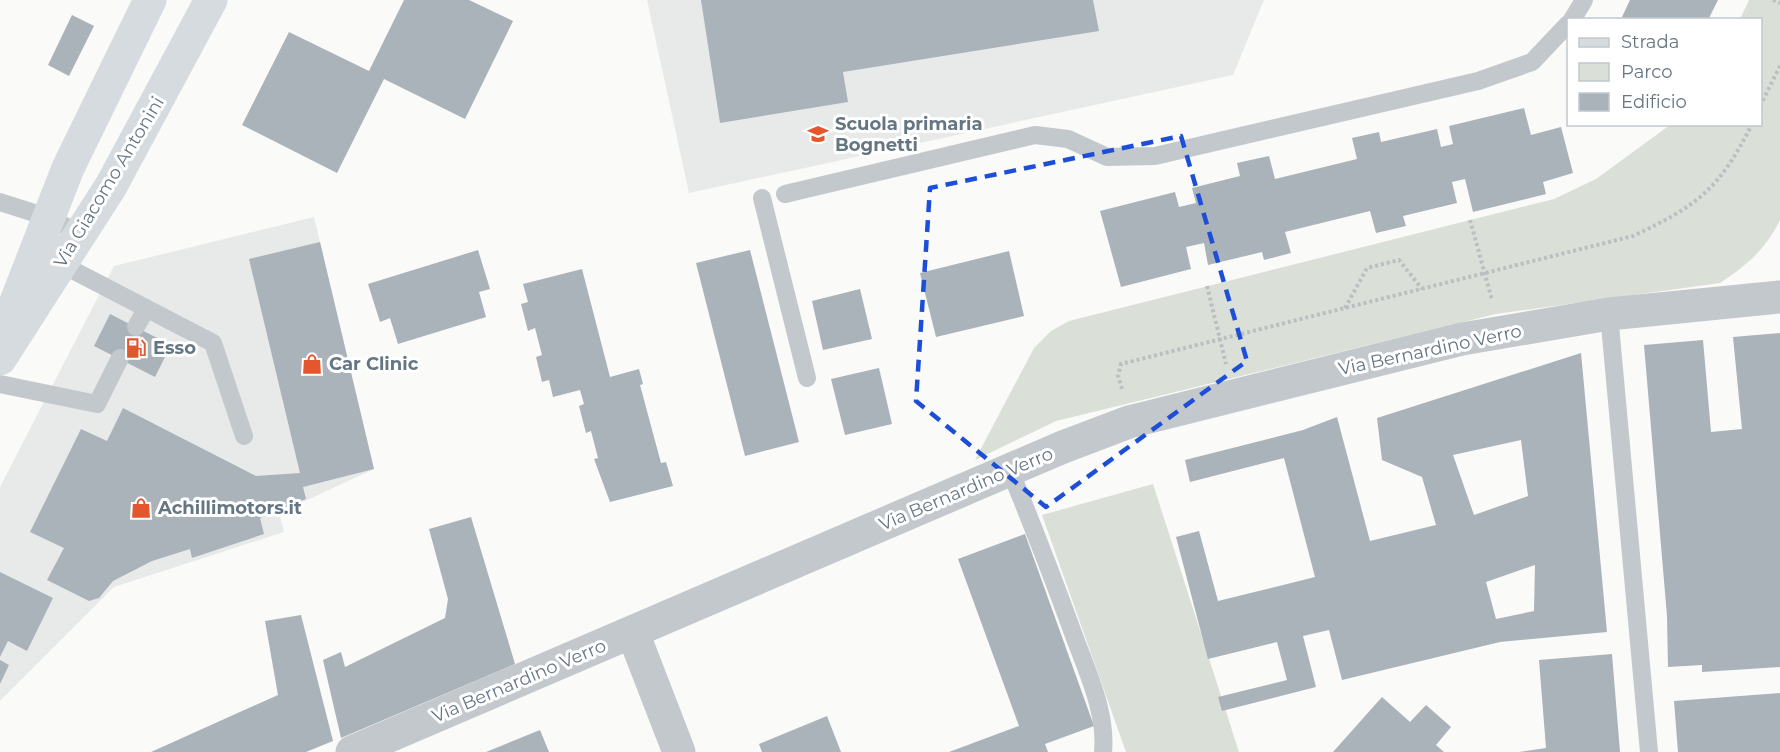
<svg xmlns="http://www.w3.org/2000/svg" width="1780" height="752" font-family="Montserrat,sans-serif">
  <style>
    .built { fill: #e8e9e9 }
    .green { fill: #dadfd7 }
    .building { fill: #aab3b9; fill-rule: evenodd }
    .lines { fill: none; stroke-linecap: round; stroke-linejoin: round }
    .path { stroke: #bbbfc2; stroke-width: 4; stroke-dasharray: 3 3; stroke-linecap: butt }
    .service { stroke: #c3c8cc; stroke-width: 18 }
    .minor { stroke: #c3c8cc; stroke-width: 33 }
    .secondary { stroke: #d6dbdf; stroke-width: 33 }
    .marked { fill: none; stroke: #1d4ed8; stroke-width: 4.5; stroke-dasharray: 12 8; stroke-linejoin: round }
    .labels { text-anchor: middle; stroke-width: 6; stroke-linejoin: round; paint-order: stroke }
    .poi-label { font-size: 18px; font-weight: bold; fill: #657683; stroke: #fff; text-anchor: start }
    .street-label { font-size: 18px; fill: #657683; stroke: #fff }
  </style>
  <rect width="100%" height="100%" fill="#fafaf8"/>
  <!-- built -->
  <g class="built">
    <polygon points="647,0 1264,0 1233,75 689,193"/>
    <polygon points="314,217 374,469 279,513 284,532 114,587 0,701 0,487 114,266"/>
  </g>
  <!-- green -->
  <g class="green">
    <path d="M1749 0H1780V220C1766 249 1747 265 1720 283L1496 314 1056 421 975 460 1034 348 1051 331 1069 321 1554 199 1596 179 1670 125 1760 124V20L1740 19Z"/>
    <polygon points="1153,484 1239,752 1126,752 1042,515"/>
  </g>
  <!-- building -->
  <g class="building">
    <polygon points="404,0 469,0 513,21 465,119 384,79 337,173 242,125 289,32 369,71"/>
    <polygon points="701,0 1093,0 1099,31 843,72 848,102 720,123"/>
    <polygon points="1630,0 1718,0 1708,20 1626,20 1622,17"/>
    <polygon points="72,15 94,26 69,76 48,65"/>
    <polygon points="1524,108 1531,135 1561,127 1573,173 1543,182 1546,194 1473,212 1465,179 1452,182 1457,203 1403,216 1406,226 1376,233 1370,211 1285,232 1291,253 1264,260 1262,252 1208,265 1204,243 1186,247 1191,269 1121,287 1100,211 1175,192 1179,207 1196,203 1192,188 1240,176 1237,163 1269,156 1275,179 1357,159 1352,138 1379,132 1381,142 1437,129 1441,147 1453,144 1449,126"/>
    <polygon points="320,242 374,469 303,487 306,499 260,518 264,534 192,558 190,549 152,561 113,581 99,598 89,601 47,580 64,548 30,532 81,429 107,441 123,408 256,476 300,473 249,259"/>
    <polygon points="478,250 490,289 479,292 486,317 398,344 390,318 380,322 368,284"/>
    <polygon points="750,250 799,442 745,456 696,263"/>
    <polygon points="1009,251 1024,316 936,337 920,273"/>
    <polygon points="582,269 610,377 639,369 643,384 640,385 661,463 666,462 673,486 610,502 594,459 598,458 591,431 586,433 579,406 584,404 580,390 553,397 549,380 542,382 536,357 542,355 535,328 528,331 521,304 528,302 523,284"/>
    <polygon points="860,289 872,339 823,350 812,301"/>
    <polygon points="110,314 171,345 155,377 94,346"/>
    <polygon points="1780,333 1780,667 1702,672 1702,665 1668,667 1667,616 1644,345 1703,340 1711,432 1742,429 1733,337"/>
    <path d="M1581 353 1607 632 1500 642 1342 680 1329 630 1303 636 1316 687 1222 711 1218 697 1287 680 1277 642 1208 659 1176 537 1199 531 1218 601 1315 577 1284 458 1190 482 1185 460 1303 430 1337 417 1370 541 1436 525 1422 477 1382 460 1377 418ZM1521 440 1528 496 1474 515 1453 455ZM1535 565 1534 611 1496 619 1486 582Z"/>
    <polygon points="879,368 892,424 845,435 831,379"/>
    <polygon points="471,517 515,664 341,738 323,660 341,652 345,667 445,618 448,599 429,529"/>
    <polygon points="1025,534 1094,726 1045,744 1048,752 949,752 1019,726 958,559"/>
    <polygon points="0,572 53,598 27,651 8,641 0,657"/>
    <polygon points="301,615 333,741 306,752 151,752 278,695 265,621"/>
    <polygon points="1612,654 1620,752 1519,752 1546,748 1539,660"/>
    <polygon points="0,660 9,665 0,684"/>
    <polygon points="1780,693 1780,752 1678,752 1674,701"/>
    <polygon points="1382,697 1410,722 1426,705 1451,727 1436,745 1444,752 1333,752"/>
    <polygon points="827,716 841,752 762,752 759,744"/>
    <polygon points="540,730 549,752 486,752"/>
  </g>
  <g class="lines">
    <!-- path -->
    <g class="path">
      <polyline points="1773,0 1780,3"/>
      <polyline points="1760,106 1780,66"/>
      <polyline points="1470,220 1492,300"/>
      <polyline points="1207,286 1226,364"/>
      <polyline points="1345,308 1367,268 1399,260 1422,289"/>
      <path d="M1122 389 1118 376 1121 364 1633 236C1697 206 1720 189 1752 124"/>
    </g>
    <!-- service -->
    <g class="service">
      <polyline points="1572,20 1584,0"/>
      <polyline points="785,194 1035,135 1068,139 1107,157 1155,156 1478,81 1532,62 1568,24"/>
      <polyline points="762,198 807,378"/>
      <polyline points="0,202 47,217 81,234"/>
      <polyline points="61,264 213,343 244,436"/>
      <polyline points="1609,314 1649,752"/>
      <polyline points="136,327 146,309"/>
      <polyline points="0,384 97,404 120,358"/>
      <path d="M1010 470C1032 524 1053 578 1073 633 1086 669 1107 712 1103 752"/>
    </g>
    <!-- minor -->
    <g class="minor">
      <polyline points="633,633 679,752"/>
      <polyline points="352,752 1063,447 1129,422 1462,339 1609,314 1780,297"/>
    </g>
    <!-- secondary -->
    <g class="secondary">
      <polyline points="8,322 68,168 150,0"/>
      <polyline points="0,359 111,186 211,0"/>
    </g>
  </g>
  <!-- marked area -->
  <path class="marked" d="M1181 136 1247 361 1046 507 916 401 930 188Z"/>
  <!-- icons -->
  <defs>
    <g id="school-bare" transform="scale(1.62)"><path d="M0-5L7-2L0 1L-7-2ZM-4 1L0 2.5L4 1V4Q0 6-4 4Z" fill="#e4572e" stroke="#fff" stroke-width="2.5" paint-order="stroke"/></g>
    <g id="fuel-bare" transform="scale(1.62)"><path d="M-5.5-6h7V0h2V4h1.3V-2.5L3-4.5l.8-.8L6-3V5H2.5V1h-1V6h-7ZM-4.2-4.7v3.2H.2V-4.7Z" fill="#e4572e" stroke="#fff" stroke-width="2.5" paint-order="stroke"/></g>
    <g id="shop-bare" transform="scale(1.62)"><path d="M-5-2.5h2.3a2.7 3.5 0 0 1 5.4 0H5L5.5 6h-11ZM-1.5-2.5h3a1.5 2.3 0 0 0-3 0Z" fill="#e4572e" stroke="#fff" stroke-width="2.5" paint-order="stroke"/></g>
  </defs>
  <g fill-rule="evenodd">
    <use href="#school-bare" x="818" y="134"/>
    <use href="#fuel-bare" x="136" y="348"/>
    <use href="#shop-bare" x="312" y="364"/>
    <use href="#shop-bare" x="141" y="508"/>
  </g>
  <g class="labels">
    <!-- poi labels -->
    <g class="poi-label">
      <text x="835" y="130">Scuola primaria<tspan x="835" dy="21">Bognetti</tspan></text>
      <text x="153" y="354">Esso</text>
      <text x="329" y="370">Car Clinic</text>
      <text x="158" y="514">Achillimotors.it</text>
    </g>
    <!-- street labels -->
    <g class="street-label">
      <text transform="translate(109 182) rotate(-59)" y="6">Via Giacomo Antonini</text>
      <text transform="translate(1430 350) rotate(-12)" y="6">Via Bernardino Verro</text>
      <text transform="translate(966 489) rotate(-23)" y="6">Via Bernardino Verro</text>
      <text transform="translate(519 681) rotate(-23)" y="6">Via Bernardino Verro</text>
    </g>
  </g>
  <!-- legend -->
  <rect x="1567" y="18" width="195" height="108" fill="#ffffff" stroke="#c1c8cd" stroke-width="1.5"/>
  <rect x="1579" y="38" width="30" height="9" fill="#d6dbdf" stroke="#c1c8cd" stroke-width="1.5"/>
  <text x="1621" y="48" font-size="18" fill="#657683">Strada</text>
  <rect x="1579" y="63" width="30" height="18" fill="#dadfd7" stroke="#c1c8cd" stroke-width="1.5"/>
  <text x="1621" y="78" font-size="18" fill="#657683">Parco</text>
  <rect x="1579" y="93" width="30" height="18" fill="#aab3b9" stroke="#c1c8cd" stroke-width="1.5"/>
  <text x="1621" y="108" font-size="18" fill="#657683">Edificio</text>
</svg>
